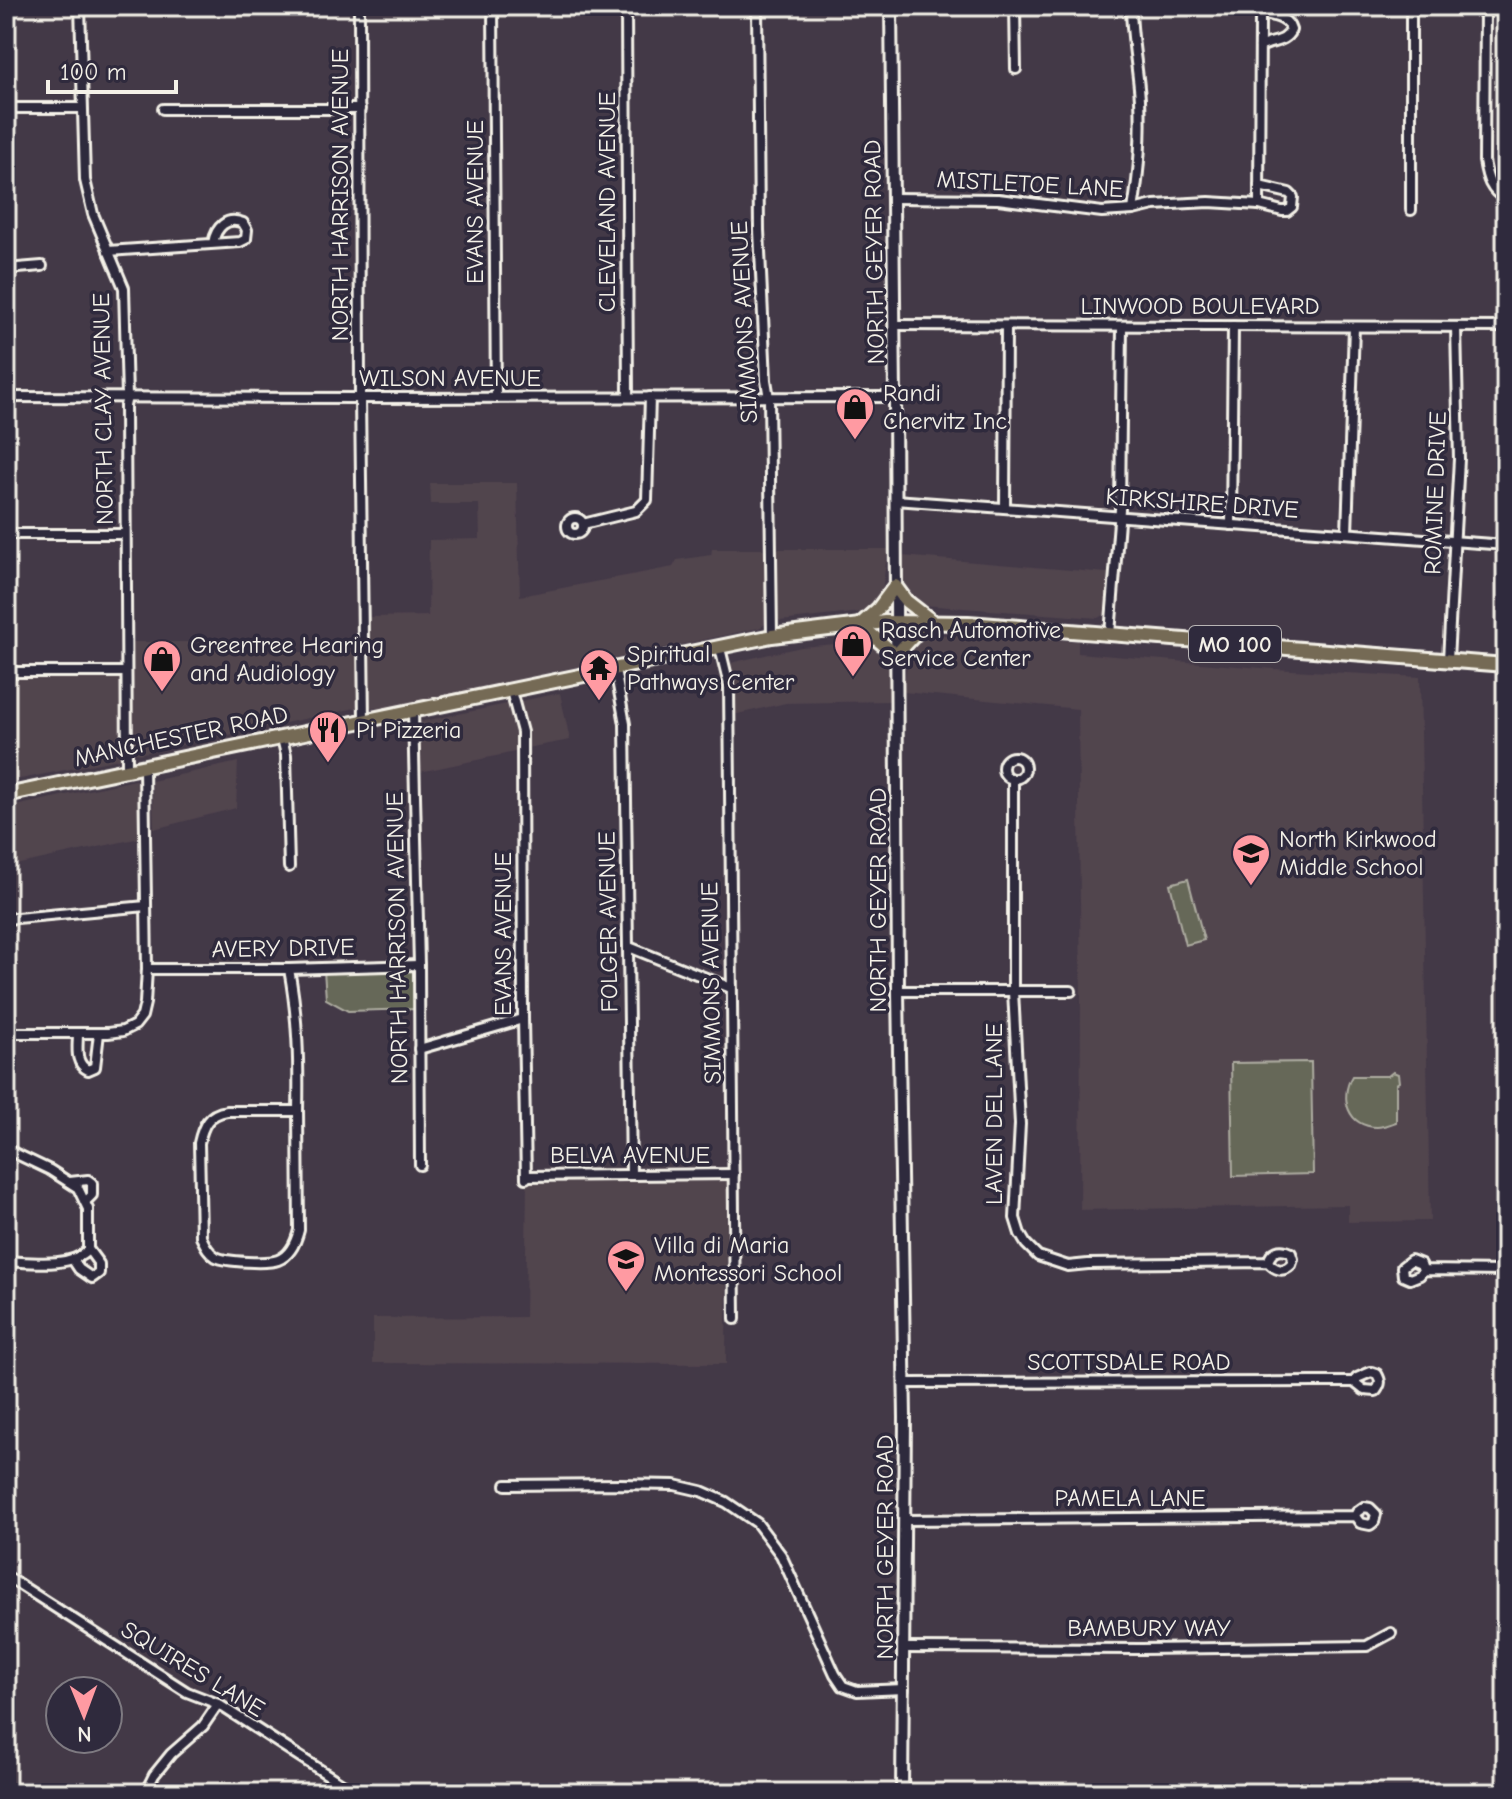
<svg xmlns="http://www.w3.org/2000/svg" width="1512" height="1799" font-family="'Comic Neue',sans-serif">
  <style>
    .built { fill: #51444e }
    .green { fill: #666759; stroke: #adaca0; stroke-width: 2 }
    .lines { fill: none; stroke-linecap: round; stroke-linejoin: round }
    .minor-casing { stroke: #f4f1e8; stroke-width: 14 }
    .tertiary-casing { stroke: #f4f1e8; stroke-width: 16 }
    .primary-casing { stroke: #f4f1e8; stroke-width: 18 }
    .minor { stroke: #2f2a3d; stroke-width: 8 }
    .tertiary { stroke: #2f2a3d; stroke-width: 10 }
    .primary { stroke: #756a55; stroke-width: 12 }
    .labels { text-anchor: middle; stroke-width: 7; stroke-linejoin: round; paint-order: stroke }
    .shield { fill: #2f2a3d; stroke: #b9b5b5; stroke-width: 2 }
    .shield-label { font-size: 22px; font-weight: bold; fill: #f4f1e8 }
    .street-label { font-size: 24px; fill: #f4f1e8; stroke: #2f2a3d }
    .poi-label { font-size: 24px; fill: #f4f1e8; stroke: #2f2a3d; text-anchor: start }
  </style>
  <rect width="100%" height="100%" fill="#433947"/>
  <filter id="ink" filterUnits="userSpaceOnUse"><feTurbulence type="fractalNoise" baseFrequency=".0125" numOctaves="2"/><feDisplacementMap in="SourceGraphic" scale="16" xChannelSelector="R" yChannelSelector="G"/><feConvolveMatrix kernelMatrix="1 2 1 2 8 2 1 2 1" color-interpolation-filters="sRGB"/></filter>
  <g filter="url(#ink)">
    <!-- built -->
    <g class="built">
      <polygon points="430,483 517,483 520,596 673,567 677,560 711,555 712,549 767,549 767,623 759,628 380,709 371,707 368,705 368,617 428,616 429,540 480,539 479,504 431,504"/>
      <polygon points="776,549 888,549 881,598 869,610 862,612 780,621 776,614"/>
      <polygon points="902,556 1108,573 1105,614 1098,618 922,605 913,603 902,591"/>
      <polygon points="927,634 1078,641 1078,653 1274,669 1420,677 1430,1221 1348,1222 1348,1205 1080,1210 1081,997 1078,709 903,692 909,651 912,645 921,635"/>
      <polygon points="130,642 251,642 251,652 358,652 358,704 356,708 351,709 139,754 134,753 131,751"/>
      <polygon points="858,642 874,643 886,654 889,665 891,701 786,703 733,715 733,687 728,666 730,663 801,647"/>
      <polygon points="6,675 119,676 122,686 121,754 119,759 6,782"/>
      <polygon points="560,693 570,740 516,750 515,752 420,772 419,722"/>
      <polygon points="238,762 236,808 154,829 152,781"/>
      <polygon points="135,780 140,784 140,838 6,867 6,808"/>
      <polygon points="727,1178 726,1364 373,1363 373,1318 525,1317 527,1181"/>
    </g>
    <!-- green -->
    <g class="green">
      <polygon points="1188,879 1204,940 1185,945 1170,884"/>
      <polygon points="416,968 416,1009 348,1011 326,999 324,970"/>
      <polygon points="1311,1062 1313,1174 1233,1176 1231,1063"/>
      <path d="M1393 1072 1398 1074 1399 1082 1396 1084V1122C1390 1124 1383 1127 1377 1127 1348 1127 1339 1098 1352 1076H1388Z"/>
    </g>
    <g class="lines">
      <!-- minor casing -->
      <g class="minor-casing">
        <g id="minor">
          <polyline points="80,6 85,180 93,214 124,288 127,397 125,406 127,770"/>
          <polyline points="359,6 360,398 364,721"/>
          <polyline points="493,6 496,398"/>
          <polyline points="626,6 628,397"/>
          <polyline points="757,6 759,230 766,380 769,398 772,636"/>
          <polyline points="1015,6 1016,69"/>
          <path d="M1131 6C1131 37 1138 68 1140 99 1142 136 1139 173 1133 210"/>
          <polyline points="1257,6 1260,16 1259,205"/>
          <polyline points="1411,6 1411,210"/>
          <path d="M1485 6 1484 161C1487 178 1490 191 1506 199"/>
          <path d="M1259 13C1272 16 1287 16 1291 30 1285 43 1273 40 1260 47"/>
          <polyline points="6,108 82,108"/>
          <polyline points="163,109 360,109"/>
          <polyline points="894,198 998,199 1102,212 1133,210 1154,205 1209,202 1259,205 1282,211 1287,211 1292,207 1293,197 1289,193 1259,186"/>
          <path d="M108 251 240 242 246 239 247 230 243 223C227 216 216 227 213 243"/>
          <polyline points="6,269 42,266"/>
          <polyline points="895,325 1506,327"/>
          <polyline points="6,397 360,398 895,397"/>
          <polyline points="895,500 1506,545"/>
          <polyline points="1005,508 1006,326"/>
          <circle cx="575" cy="526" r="8"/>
          <polyline points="583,524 636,511 647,500 650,397"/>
          <polyline points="1231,525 1233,326"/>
          <polyline points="1347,533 1354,327"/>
          <polyline points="6,534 125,534"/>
          <polyline points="1110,634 1120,509 1122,326"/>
          <polyline points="720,648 729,685 735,1319"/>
          <polyline points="1448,660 1459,459 1456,327"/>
          <polyline points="615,669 625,724 631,1175"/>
          <polyline points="6,672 126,672"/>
          <polyline points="511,691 522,732 523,1019 526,1178"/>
          <polyline points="413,711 419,965 420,1165"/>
          <polyline points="282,738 286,755 289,867"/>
          <circle cx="1014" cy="768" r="11"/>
          <path d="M1013 780V991L1020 1124 1015 1218 1020 1234 1026 1244 1038 1256 1068 1266 1088 1264 1268 1262C1275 1270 1283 1273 1291 1265L1293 1259 1291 1253C1280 1247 1271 1251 1268 1262"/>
          <polyline points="6,919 146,906"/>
          <polyline points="629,947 731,988"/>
          <polyline points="147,969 289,969 419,965"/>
          <path d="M289 969C298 1017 299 1062 298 1111"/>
          <polyline points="898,991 1071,991"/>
          <polyline points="6,1033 108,1033 123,1031 135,1025 142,1016 145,1003 147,969 144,767"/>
          <path d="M78 1033C78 1047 74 1063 88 1070L95 1067 99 1033"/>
          <polyline points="419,1049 523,1019"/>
          <path d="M227 1111H298L299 1230C296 1242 291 1255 278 1260 268 1264 226 1262 216 1257 208 1252 205 1245 201 1237L199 1143C203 1125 208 1114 227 1111Z"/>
          <polyline points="6,1149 50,1170 78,1188 88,1209 88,1249 99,1264 99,1273 92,1278 79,1269 73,1260"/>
          <polyline points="526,1176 734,1174"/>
          <polyline points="70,1182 88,1180 92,1183 92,1195 85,1202"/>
          <path d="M6 1261C30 1262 71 1268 88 1250"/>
          <polyline points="1423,1270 1420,1275 1410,1279 1403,1276 1402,1267 1411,1260 1421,1264 1423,1270 1506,1271"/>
          <path d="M904 1383 1316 1382H1354L1364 1390 1376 1391C1381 1384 1381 1381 1377 1374L1371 1372 1357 1378 1354 1382"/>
          <polyline points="506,1485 620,1484 675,1485 701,1491 726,1502 757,1523 781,1555 835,1674 843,1686 857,1691 904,1689"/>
          <polyline points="905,1520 1355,1516 1360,1523 1370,1525 1374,1522 1376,1514 1370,1508 1364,1507 1357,1512 1355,1516"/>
          <polyline points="6,1576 187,1692 218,1704 342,1784 362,1793"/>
          <polyline points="905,1648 1142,1649 1367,1646 1391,1633"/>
          <polyline points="145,1793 154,1775 171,1754 203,1726 218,1704"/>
        </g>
      </g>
      <!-- tertiary casing -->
      <g class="tertiary-casing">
        <polyline id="tertiary" points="891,6 895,397 898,991 905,1418 902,1793"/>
      </g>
      <!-- primary casing -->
      <g class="primary-casing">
        <g id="primary">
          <polyline points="860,625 878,609 895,586 906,601 933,622"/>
          <polyline points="860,625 896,655 916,633 932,622"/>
          <polyline points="6,795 772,636 885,622 968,623 1506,665"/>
        </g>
      </g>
      <!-- minor -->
      <use href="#minor" class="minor"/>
      <!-- tertiary -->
      <use href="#tertiary" class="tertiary"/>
      <!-- primary -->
      <use href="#primary" class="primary"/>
    </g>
  </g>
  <!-- icons -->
  <defs>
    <g id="shop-pin" transform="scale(2)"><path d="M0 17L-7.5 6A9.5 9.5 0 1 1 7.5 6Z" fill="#ff9aa2" stroke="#2f2a3d"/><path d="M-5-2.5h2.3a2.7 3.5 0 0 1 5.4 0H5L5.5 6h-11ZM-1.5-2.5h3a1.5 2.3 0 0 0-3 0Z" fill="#111"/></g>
    <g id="temple-pin" transform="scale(2)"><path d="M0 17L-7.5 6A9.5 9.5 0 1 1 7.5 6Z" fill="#ff9aa2" stroke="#2f2a3d"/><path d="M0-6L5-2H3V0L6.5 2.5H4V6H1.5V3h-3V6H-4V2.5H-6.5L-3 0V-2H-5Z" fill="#111"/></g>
    <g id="restaurant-pin" transform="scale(2)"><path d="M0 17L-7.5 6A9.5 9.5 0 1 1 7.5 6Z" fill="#ff9aa2" stroke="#2f2a3d"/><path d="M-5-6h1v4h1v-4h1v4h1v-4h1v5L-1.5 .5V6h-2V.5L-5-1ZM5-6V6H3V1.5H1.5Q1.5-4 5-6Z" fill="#111"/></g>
    <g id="school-pin" transform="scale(2)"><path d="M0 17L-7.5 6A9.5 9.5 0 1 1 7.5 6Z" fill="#ff9aa2" stroke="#2f2a3d"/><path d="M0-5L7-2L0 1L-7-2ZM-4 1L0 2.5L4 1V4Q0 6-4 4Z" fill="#111"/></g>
  </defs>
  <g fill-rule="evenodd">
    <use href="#shop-pin" x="855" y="407"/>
    <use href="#shop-pin" x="853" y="644"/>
    <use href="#shop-pin" x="162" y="659"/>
    <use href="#temple-pin" x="599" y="668"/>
    <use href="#restaurant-pin" x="328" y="730"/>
    <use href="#school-pin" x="1251" y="853"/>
    <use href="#school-pin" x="626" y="1259"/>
  </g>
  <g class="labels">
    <!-- shield labels -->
    <rect class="shield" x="1189" y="626" width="92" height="36" rx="6"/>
    <g class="shield-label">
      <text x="1235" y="652">MO 100</text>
    </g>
    <!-- street labels -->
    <g class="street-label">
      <text transform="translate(1030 184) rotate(3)" y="8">MISTLETOE LANE</text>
      <text transform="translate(340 195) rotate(-90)" y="8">NORTH HARRISON AVENUE</text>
      <text transform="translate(475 202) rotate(-90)" y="8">EVANS AVENUE</text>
      <text transform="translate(607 202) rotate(-90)" y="8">CLEVELAND AVENUE</text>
      <text transform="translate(874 252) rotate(-91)" y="8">NORTH GEYER ROAD</text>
      <text x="1200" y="314">LINWOOD BOULEVARD</text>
      <text transform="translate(744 322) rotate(-93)" y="8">SIMMONS AVENUE</text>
      <text x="450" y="386">WILSON AVENUE</text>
      <text transform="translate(103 409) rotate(-91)" y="8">NORTH CLAY AVENUE</text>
      <text transform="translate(1435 493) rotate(-88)" y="8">ROMINE DRIVE</text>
      <text transform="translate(1202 503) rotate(4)" y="8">KIRKSHIRE DRIVE</text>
      <text transform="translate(181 736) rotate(-12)" y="8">MANCHESTER ROAD</text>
      <text transform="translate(878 900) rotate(-90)" y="8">NORTH GEYER ROAD</text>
      <text transform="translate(608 922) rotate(-91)" y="8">FOLGER AVENUE</text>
      <text transform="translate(503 934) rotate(-90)" y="8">EVANS AVENUE</text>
      <text transform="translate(397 938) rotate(-91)" y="8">NORTH HARRISON AVENUE</text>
      <text transform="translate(283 948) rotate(-1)" y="8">AVERY DRIVE</text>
      <text transform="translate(711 983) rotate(-91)" y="8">SIMMONS AVENUE</text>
      <text transform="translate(994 1114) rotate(-90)" y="8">LAVEN DEL LANE</text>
      <text x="630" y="1163">BELVA AVENUE</text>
      <text x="1129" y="1370">SCOTTSDALE ROAD</text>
      <text x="1130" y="1506">PAMELA LANE</text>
      <text transform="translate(885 1547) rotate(-90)" y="8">NORTH GEYER ROAD</text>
      <text x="1149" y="1636">BAMBURY WAY</text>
      <text transform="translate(193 1669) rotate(31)" y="8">SQUIRES LANE</text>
    </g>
    <!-- poi labels -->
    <g class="poi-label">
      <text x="883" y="401">Randi<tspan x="883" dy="28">Chervitz Inc</tspan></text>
      <text x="881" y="638">Rasch Automotive<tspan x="881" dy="28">Service Center</tspan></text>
      <text x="190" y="653">Greentree Hearing<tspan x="190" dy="28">and Audiology</tspan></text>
      <text x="627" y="662">Spiritual<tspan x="627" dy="28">Pathways Center</tspan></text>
      <text x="356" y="738">Pi Pizzeria</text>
      <text x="1279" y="847">North Kirkwood<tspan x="1279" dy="28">Middle School</tspan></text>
      <text x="654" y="1253">Villa di Maria<tspan x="654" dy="28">Montessori School</tspan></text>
    </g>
  </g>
  <!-- margin -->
  <rect width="1512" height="1799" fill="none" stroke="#2f2a3d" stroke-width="32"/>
  <rect x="16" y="16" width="1480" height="1767" fill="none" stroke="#f4f1e8" stroke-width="3" filter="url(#ink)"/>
  <!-- north arrow -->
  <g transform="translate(84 1715) rotate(179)"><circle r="38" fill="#2f2a3d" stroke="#7e7a81" stroke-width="2"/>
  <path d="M0-6L14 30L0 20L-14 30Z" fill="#ff9aa2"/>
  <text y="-12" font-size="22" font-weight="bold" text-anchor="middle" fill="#f4f1e8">N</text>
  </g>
  <!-- scale -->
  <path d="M48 80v12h128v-12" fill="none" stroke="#f4f1e8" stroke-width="4"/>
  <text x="60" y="80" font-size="24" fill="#f4f1e8" stroke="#2f2a3d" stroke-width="6" paint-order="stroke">100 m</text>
</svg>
